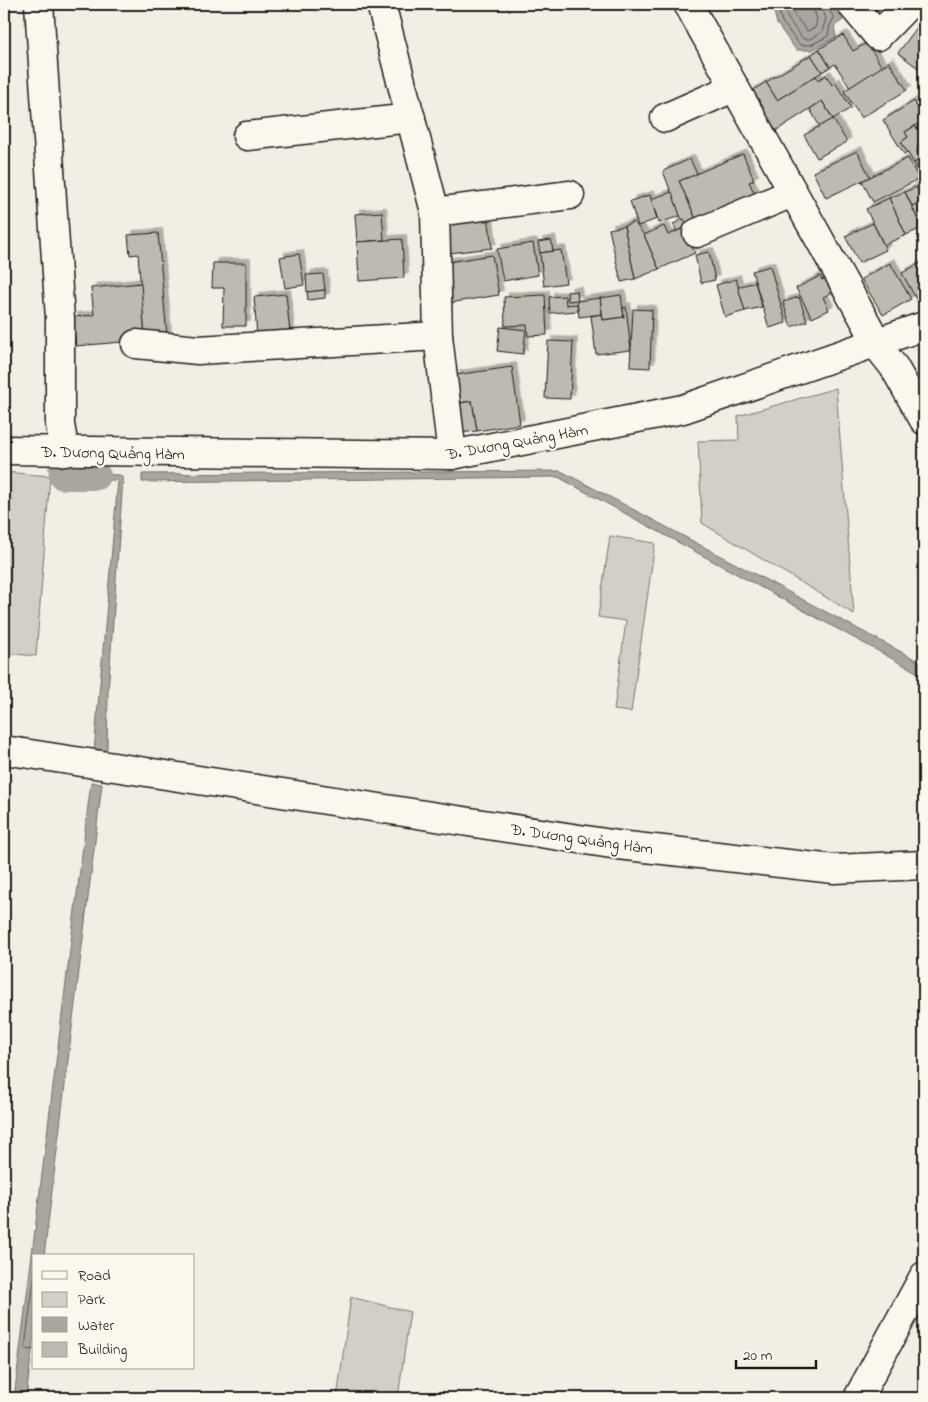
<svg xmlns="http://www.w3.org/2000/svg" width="928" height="1402" font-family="'Indie Flower',sans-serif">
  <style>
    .green { fill: #d2cfc6; stroke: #777671 }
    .water { fill: #a9a6a0; stroke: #716f6b }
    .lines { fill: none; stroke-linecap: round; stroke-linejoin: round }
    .shore { stroke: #545351; stroke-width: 1 }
    .canal { stroke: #a9a6a0; stroke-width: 28 }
    .building { fill: #bdbab1; stroke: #1c1c1c; filter: url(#shadow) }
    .minor-casing { stroke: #1c1c1c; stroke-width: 31 }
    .major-casing { stroke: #1c1c1c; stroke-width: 31 }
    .minor { stroke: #fbf7ec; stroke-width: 28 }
    .major { stroke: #fbf7ec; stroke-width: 28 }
    .labels { text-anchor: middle; stroke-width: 4.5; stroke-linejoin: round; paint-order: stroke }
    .street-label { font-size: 16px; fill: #1c1c1c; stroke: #fbf7ec }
  </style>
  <defs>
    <filter id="shadow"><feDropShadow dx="4.5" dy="-4.5" stdDeviation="0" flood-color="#0004"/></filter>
  </defs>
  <rect width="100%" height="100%" fill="#f2eee4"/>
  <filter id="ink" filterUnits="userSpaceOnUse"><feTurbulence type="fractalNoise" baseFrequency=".02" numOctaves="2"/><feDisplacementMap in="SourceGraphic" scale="10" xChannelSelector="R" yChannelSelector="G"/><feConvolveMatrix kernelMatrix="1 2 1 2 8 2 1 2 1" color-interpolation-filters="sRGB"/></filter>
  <g filter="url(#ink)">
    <!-- green -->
    <g class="green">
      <polygon points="836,388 854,614 702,523 698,441 739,440 738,416"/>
      <polygon points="4,472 50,476 36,656 4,653"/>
      <polygon points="610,536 655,543 631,712 614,710 626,621 598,617"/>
      <polygon points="351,1297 410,1312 398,1398 337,1398"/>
    </g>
    <!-- water -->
    <g class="water">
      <polygon points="772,4 829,4 843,20 834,26 836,37 812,50 796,50 777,24"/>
      <polygon points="561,471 924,664 924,676 558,477 142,482 142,474"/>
      <polygon points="59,473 120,475 123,479 108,693 107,753 94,751 118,480 61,481"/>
      <polygon points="91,782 102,784 44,1256 34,1256 34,1335 26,1398 14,1398"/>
    </g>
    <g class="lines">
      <!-- shore -->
      <g class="shore">
        <polyline points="777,4 782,22 800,45 811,45 828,36 830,25 834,18 826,4"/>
        <polyline points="784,4 788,19 803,39 810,39 822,32 826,18 820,4"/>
        <polyline points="791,4 795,16 807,31 815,28 817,19 812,4"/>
        <polyline points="34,1279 25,1347 27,1350 34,1349"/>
      </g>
      <!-- canal -->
      <polyline class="canal" points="62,463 63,476 97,476"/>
    </g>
    <!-- building -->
    <g class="building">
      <polygon points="924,18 924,67 922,71 898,53"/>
      <polygon points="843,35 853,51 867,43 882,67 850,88 835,64 830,67 819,49"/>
      <polygon points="819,49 830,67 822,72 811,55"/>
      <polygon points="811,55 822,72 777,100 766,82"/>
      <polygon points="889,62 907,90 861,118 844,91"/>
      <polygon points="826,75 832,85 835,82 851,108 833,119 822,101 774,132 750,92 766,82 777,100 816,76 818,80"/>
      <polygon points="822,101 833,119 820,127 810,109"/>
      <polygon points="914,101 924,120 905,132 908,137 901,142 907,152 904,154 883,120"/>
      <polygon points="833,119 847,142 817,158 804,135"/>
      <polygon points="915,126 922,137 924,135 924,149 922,150 918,144 917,153 921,159 914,163 901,142 908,137 905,132"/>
      <polygon points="857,151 870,177 826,198 813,172"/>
      <polygon points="743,154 754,180 749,182 758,201 699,226 679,181"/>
      <polygon points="924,157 924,178 923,178 914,163"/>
      <polygon points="908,158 919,179 873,202 862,181"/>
      <polygon points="690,159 697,174 679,181 699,226 689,229 680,216 663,171"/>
      <polygon points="916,187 923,201 912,206 905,192"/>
      <polygon points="672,192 680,216 659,223 651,199"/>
      <polygon points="905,192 922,228 906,235 889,198"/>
      <polygon points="650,195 657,219 638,226 630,201"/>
      <polygon points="889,198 906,235 884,245 866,209"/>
      <polygon points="923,201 924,220 919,223 912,206"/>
      <polygon points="487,207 492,248 449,253 445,224 470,222 469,209"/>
      <polygon points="382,212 384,240 357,242 355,214"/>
      <polygon points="684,219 689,229 684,232 682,229 677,231 673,224"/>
      <polygon points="634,222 644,235 659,269 635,279 624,226"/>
      <polygon points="873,223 886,250 859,263 845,236"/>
      <polygon points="624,226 635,279 621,282 609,229"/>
      <polygon points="664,226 668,235 682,229 695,253 659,269 644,235"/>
      <polygon points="158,233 167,337 145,340 138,254 130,255 128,235"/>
      <polygon points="402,239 404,278 359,281 357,242"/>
      <polygon points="551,240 553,251 540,253 538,242"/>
      <polygon points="533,243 538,275 503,281 497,249"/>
      <polygon points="561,250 566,283 544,286 540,253"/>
      <polygon points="709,252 715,280 701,283 695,255"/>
      <polygon points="299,254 304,285 285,288 280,257"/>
      <polygon points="492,255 499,295 449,303 442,263"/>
      <polygon points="213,263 246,263 246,326 223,326 224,288 212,288"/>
      <polygon points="890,263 911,299 883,315 861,279"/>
      <polygon points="920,263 924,269 924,313 902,273"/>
      <polygon points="770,266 786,323 769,328 752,271"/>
      <polygon points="323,274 325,290 307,292 306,275"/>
      <polygon points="831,275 839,289 823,297 829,310 812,318 796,288 820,276 822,280"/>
      <polygon points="736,279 745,311 725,317 716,285"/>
      <polygon points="755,282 762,307 745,311 738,287"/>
      <polygon points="141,283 145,340 76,346 73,317 94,315 91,288"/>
      <polygon points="325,290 325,298 308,300 307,292"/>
      <polygon points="577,291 578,300 568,301 567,292"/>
      <polygon points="286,294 290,333 257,336 254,297"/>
      <polygon points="545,295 547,335 528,336 527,325 505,326 504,297"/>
      <polygon points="621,295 624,317 603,320 600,298"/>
      <polygon points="565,296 566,305 577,304 578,311 550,313 549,297"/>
      <polygon points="799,297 807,321 791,327 783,302"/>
      <polygon points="600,298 602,314 579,317 577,301"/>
      <polygon points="626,307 631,350 596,354 591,316 602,314 603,320 624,317 623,308"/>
      <polygon points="633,309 652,310 650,368 630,367"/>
      <polygon points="500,327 526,330 523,354 497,351"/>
      <polygon points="548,341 573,342 570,399 545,398"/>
      <polygon points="512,367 520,424 477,431 472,401 459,403 455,375"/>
      <polygon points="472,401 477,431 459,433 455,404"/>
    </g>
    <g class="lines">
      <!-- minor casing -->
      <g class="minor-casing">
        <g id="minor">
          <polyline points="39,4 60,319 60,425 65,452"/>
          <polyline points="381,4 435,212 438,336 452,455"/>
          <polyline points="688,4 869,328 875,343 894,367 924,420"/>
          <polyline points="851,4 878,36 907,6"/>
          <polyline points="665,118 733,88"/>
          <polyline points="247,136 411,118"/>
          <polyline points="435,212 570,195"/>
          <polyline points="697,233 792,193"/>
          <polyline points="136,344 198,350 438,336"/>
          <polyline points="4,750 618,845 834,869 924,865"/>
          <polyline points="858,1398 924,1276"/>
        </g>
      </g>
      <!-- major casing -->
      <g class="major-casing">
        <polyline id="major" points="4,450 452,455 683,409 924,326"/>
      </g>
      <!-- minor -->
      <use href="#minor" class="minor"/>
      <!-- major -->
      <use href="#major" class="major"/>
    </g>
  </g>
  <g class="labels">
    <!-- street labels -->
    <g class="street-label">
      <text transform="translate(517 441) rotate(-10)" y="6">Đ. Dương Quảng Hàm</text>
      <text transform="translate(113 452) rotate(1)" y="6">Đ. Dương Quảng Hàm</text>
      <text transform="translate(582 838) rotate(8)" y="6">Đ. Dương Quảng Hàm</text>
    </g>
  </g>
  <!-- margin -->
  <rect width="928" height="1402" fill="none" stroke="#fbf7ec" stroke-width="20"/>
  <rect x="10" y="10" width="908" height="1382" fill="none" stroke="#1c1c1c" stroke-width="2" filter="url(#ink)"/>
  <!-- legend -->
  <rect x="32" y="1254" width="162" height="115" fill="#fbf7ec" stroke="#a29f99"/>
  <rect x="42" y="1271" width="25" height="8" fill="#fbf7ec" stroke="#a29f99"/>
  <text x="78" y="1280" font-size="15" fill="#1c1c1c">Road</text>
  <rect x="42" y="1292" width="25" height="15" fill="#d2cfc6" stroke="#a29f99"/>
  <text x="78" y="1304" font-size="15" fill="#1c1c1c">Park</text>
  <rect x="42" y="1317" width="25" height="15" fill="#a9a6a0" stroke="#a29f99"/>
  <text x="78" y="1330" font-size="15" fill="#1c1c1c">Water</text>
  <rect x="42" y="1342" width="25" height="15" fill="#bdbab1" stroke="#a29f99"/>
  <text x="78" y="1354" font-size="15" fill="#1c1c1c">Building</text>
  <!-- scale -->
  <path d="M736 1360v8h80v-8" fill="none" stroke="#1c1c1c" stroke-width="2.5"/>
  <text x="743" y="1360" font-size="15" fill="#1c1c1c" stroke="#fbf7ec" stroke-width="4" paint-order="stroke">20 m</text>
</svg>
